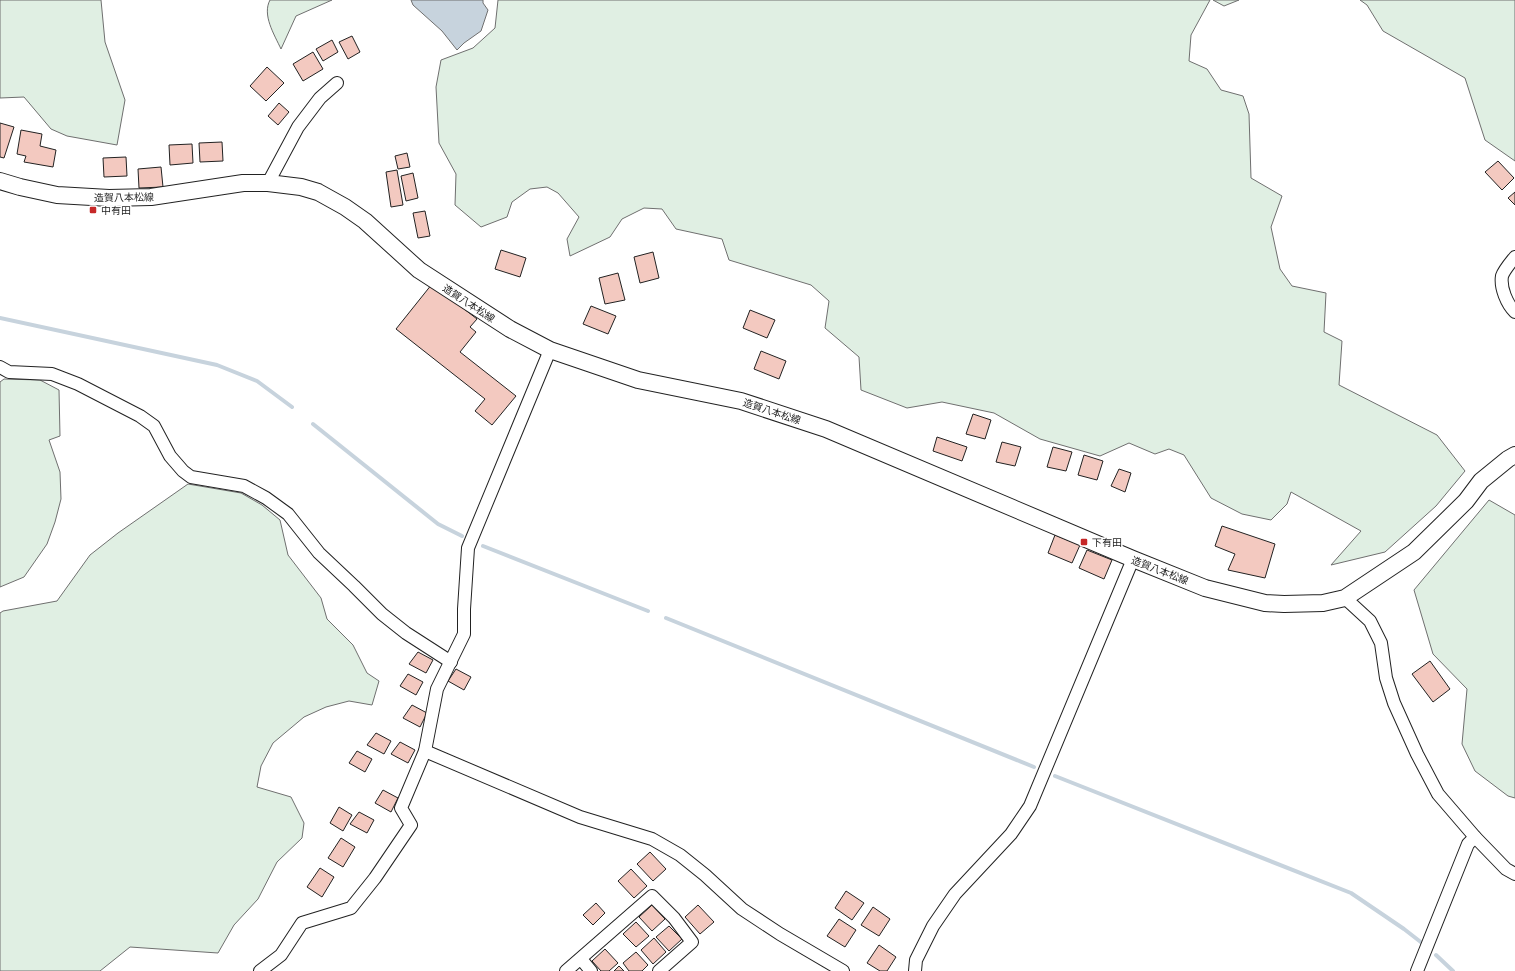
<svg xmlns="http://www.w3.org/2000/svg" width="1515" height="971" font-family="Roboto,'Noto Sans JP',sans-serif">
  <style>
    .green { fill: #e0efe3; stroke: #6f6f6f }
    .water { fill: #c7d3dd; stroke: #6f6f6f }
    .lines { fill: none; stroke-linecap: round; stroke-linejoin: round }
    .stream { stroke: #c7d3dd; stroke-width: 4 }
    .building { fill: #f3c9c0; stroke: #222 }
    .minor-casing { stroke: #222; stroke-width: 14 }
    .secondary-casing { stroke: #222; stroke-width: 18 }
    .minor { stroke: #fff; stroke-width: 12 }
    .secondary { stroke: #fff; stroke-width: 16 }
    .poi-dot { fill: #c62828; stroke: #fff; stroke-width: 1.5 }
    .labels { text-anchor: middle; stroke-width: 3; stroke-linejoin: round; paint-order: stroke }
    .street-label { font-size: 10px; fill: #222; stroke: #fff }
    .poi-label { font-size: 10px; fill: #222; stroke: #fff; text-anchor: start }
  </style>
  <rect width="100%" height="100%" fill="#fff"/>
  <!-- green -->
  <g class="green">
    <polygon points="0,0 101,0 105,42 125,100 117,145 67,136 51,129 24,97 0,98"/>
    <path d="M270 0H332L296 16 281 49C274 34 262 15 270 0Z"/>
    <polygon points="498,0 1210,0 1191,35 1189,61 1207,69 1221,90 1243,96 1249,114 1251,178 1282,196 1271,227 1280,269 1292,286 1326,293 1324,332 1342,341 1339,385 1437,435 1465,471 1436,506 1385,552 1331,565 1361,531 1291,492 1287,504 1271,520 1242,514 1211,498 1184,455 1169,449 1155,454 1129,443 1100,456 1040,439 994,413 942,402 907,408 861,390 859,357 825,328 829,301 811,285 729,260 722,239 676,229 662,209 644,208 622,219 610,237 570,256 567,239 579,217 558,193 547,187 530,189 512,202 507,217 481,227 455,205 456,174 439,143 436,87 441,60 473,48 495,28"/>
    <polygon points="1213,0 1239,0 1224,6"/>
    <polygon points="1360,0 1515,0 1515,161 1485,140 1465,78 1383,31 1367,5"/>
    <polygon points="4,379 40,380 59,390 60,436 49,440 60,472 61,499 55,522 47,544 24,577 0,587 0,382"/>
    <polygon points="188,484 241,493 262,505 280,520 288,555 321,598 327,619 353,645 367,673 379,681 372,705 349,701 326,707 304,717 273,743 261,766 257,787 291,797 304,823 302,838 277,862 258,899 234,925 218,953 130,947 100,971 0,971 0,613 3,611 57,601 90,555 118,533"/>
    <polygon points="1489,500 1515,515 1515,798 1508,796 1475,771 1462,744 1467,689 1433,654 1414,590"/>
  </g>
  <!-- water -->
  <polygon class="water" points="411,0 483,0 483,3 488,10 481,31 464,43 457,50 442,31 413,5"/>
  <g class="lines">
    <!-- stream -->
    <g class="stream">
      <polyline points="0,318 217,365 257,381 292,407"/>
      <polyline points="313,424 438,524 462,536"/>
      <polyline points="483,546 648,611"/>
      <polyline points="666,618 1034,767"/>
      <polyline points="1055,776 1351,893 1404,929 1422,943"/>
      <polyline points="1436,955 1453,971"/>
    </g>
  </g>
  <!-- building -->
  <g class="building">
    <polygon points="352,36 360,52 348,59 339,42"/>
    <polygon points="332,40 338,52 323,61 316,49"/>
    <polygon points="313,52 323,69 303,81 293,64"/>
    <polygon points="267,67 284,83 266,101 250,86"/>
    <polygon points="279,103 289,112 278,125 268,116"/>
    <polygon points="0,123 14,127 4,158 0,157"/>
    <polygon points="21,130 42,134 40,146 56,150 53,167 24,162 26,156 17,154"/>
    <polygon points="222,142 223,161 200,162 199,143"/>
    <polygon points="192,144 193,163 170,165 169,145"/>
    <polygon points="407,153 410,167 398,169 395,156"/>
    <polygon points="126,157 127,176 104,177 103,158"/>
    <polygon points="1498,161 1514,178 1502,190 1485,172"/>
    <polygon points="161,167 163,187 139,188 138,169"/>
    <polygon points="397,170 403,205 391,207 386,172"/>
    <polygon points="413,173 418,198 406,201 401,176"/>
    <polygon points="1515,192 1515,205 1508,198"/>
    <polygon points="425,211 430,236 418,238 413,213"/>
    <polygon points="501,250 526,258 520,277 495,269"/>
    <polygon points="653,252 659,278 640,283 634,257"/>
    <polygon points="618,273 625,300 605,304 599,278"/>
    <polygon points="432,284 477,319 470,327 476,332 460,352 516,396 492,425 475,411 485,399 396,329"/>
    <polygon points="591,306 616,316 608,334 583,324"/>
    <polygon points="750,310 775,320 767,338 743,328"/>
    <polygon points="761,351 786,361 779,379 754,369"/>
    <polygon points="973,414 991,420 985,439 966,434"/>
    <polygon points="937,437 967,447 962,461 933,451"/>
    <polygon points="1002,442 1021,447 1015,466 996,462"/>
    <polygon points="1053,447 1072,452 1066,471 1047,467"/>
    <polygon points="1084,455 1103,461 1097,480 1078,475"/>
    <polygon points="1119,469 1131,473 1125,492 1111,486"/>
    <polygon points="1222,526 1275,544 1265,578 1228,570 1235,554 1215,546"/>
    <polygon points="1055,535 1080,545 1072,563 1048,553"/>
    <polygon points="1087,550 1112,560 1104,579 1079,568"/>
    <polygon points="418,652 433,660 426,673 409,664"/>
    <polygon points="1430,661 1450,689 1433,702 1412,674"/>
    <polygon points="456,669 471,677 464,690 448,681"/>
    <polygon points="408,674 423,682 416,695 400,686"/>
    <polygon points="412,705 427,713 420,727 403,718"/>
    <polygon points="376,733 391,741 384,754 367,745"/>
    <polygon points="400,742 415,750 408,763 391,754"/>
    <polygon points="357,751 372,759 365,772 349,763"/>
    <polygon points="383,790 398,798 391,812 375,803"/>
    <polygon points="339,807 352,815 343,831 330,823"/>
    <polygon points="359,812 374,820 367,833 350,824"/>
    <polygon points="341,838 355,847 343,867 328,858"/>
    <polygon points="650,852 666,869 653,881 637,864"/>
    <polygon points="320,868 334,877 322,897 307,887"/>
    <polygon points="631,869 647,886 634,898 618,881"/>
    <polygon points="846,891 864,903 852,920 835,908"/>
    <polygon points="596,903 605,913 593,925 583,915"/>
    <polygon points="652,905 665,919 652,931 639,917"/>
    <polygon points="698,905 714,922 700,934 685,917"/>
    <polygon points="873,907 890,919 879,936 861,925"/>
    <polygon points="839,919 856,930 845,947 827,936"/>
    <polygon points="636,922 649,936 636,947 623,934"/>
    <polygon points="669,926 682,939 669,951 656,937"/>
    <polygon points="654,938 666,952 653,964 641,950"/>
    <polygon points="879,945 896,957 887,971 880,971 867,963"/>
    <polygon points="605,949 618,963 609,971 601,971 592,961"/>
    <polygon points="636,952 648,965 642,971 629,971 623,963"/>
    <polygon points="619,966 624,971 614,971"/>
  </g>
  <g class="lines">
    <!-- minor casing -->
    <g class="minor-casing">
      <g id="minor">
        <polyline points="268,183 298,127 320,98 337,83"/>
        <path d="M1515 257C1511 262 1504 270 1502 276 1500 288 1507 304 1515 312"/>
        <polyline points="0,367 9,372 52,374 78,384 140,416 154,426 170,456 183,471 191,477 244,486 266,498 288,514 319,553 354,586 382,614 406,633 451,662"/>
        <polyline points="1345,598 1370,621 1381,643 1386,678 1394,703 1417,754 1438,794 1475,837 1506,869 1515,874"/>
        <polyline points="425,751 580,817 652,839 680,855 705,875 742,909 780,934 843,971"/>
        <polyline points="581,959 591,971"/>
        <polyline points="260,971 281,955 302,923 351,908 375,878 411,825 401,808 425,751 437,689 464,634 464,609 468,548 550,350"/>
        <polyline points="566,971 652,896 674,918 692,942 659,971"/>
        <polyline points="915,971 916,960 933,926 955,894 1011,834 1030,806 1133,559"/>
        <polyline points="1417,971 1468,844 1475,837"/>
      </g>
    </g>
    <!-- secondary casing -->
    <g class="secondary-casing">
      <polyline id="secondary" points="0,181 20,187 57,195 109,198 151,197 243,183 268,183 301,187 318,192 345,207 365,221 419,270 510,329 550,350 638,380 741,401 826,429 1133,559 1205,588 1265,603 1284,604 1323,603 1345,598 1414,552 1466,501 1481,481 1508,459 1515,455"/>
    </g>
    <!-- minor -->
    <use href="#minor" class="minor"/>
    <!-- secondary -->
    <use href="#secondary" class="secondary"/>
  </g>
  <!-- markers -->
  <g class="poi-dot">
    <rect x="89" y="206" width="8" height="8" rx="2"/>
    <rect x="1080" y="538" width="8" height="8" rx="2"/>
  </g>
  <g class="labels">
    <!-- street labels -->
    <g class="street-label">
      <text transform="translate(124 197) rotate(-1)" y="4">造賀八本松線</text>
      <text transform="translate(469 303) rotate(33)" y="4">造賀八本松線</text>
      <text transform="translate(772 411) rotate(18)" y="4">造賀八本松線</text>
      <text transform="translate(1160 570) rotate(21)" y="4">造賀八本松線</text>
    </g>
    <!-- poi labels -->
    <g class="poi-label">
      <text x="101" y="214">中有田</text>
      <text x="1092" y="546">下有田</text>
    </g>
  </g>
</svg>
